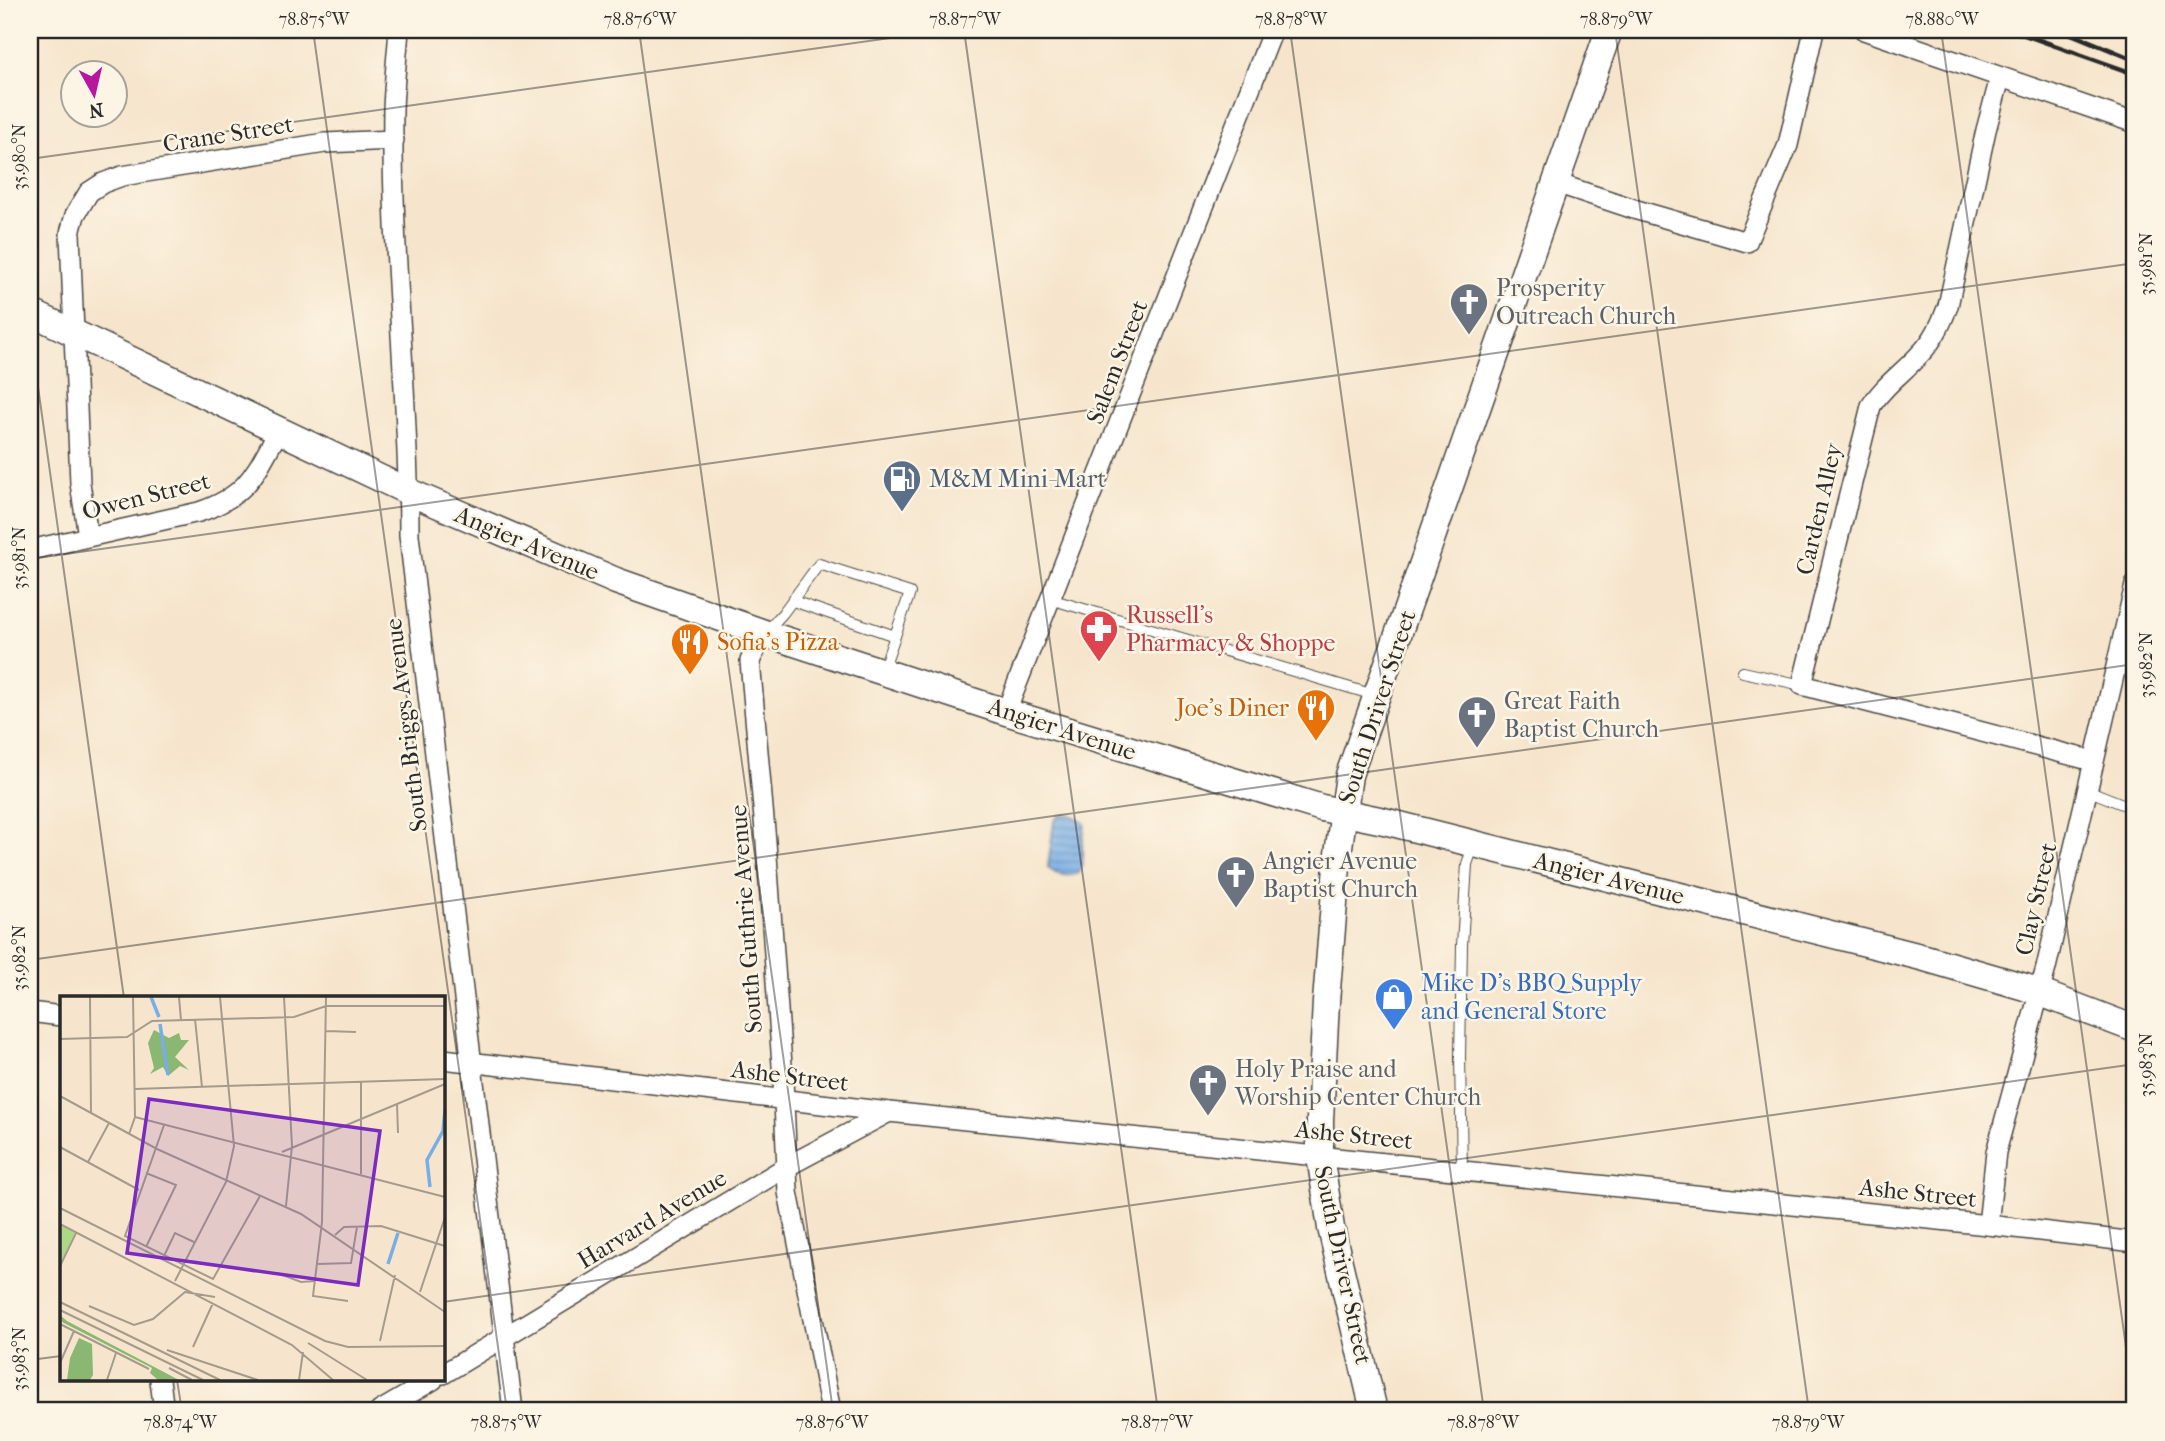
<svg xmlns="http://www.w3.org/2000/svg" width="2165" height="1441" font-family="'IM FELL French Canon',serif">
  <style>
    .water { fill: url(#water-rules); stroke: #526c88; stroke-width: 2 }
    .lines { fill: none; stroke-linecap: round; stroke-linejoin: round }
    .lane-casing { stroke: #494743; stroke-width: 12 }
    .street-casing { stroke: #494743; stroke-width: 22 }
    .secondary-casing { stroke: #494743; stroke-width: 29 }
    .lane { stroke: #fff; stroke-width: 10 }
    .street { stroke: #fff; stroke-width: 19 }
    .secondary { stroke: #fff; stroke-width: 26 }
    .rail { stroke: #2b2b2b; stroke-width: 5 }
    .ticks { fill: none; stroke: #2b2b2b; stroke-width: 2; stroke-opacity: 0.45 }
    .labels { text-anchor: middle; stroke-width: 5; stroke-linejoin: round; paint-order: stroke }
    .street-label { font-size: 24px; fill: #2b2b2b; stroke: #fcf5e5 }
    .worship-label { font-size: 24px; fill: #5b616d; stroke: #fcf5e5; text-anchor: start }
    .service-label { font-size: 24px; fill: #4e5e75; stroke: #fcf5e5; text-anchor: start }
    .health-label { font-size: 24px; fill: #be3a42; stroke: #fcf5e5; text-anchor: start }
    .food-label { font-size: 24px; fill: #c56008; stroke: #fcf5e5; text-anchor: start }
    .shop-label { font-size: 24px; fill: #366cbe; stroke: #fcf5e5; text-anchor: start }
    .inset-river { fill: none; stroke: #78aee6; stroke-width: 3.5 }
    .inset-road { fill: none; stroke: #a59b8c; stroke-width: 2 }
    .view { fill: #7b2cbf; fill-opacity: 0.15; stroke: #7b2cbf; stroke-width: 3.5 }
    .inset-edge { fill: none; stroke: #2b2b2b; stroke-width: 3.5 }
    .neatline { fill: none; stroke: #2b2b2b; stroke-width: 2.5 }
    .ticks-label { font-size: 18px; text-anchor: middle; fill: #2b2b2b }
  </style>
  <defs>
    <pattern id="water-rules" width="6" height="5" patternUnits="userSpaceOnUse" patternTransform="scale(1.75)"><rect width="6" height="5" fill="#78aee6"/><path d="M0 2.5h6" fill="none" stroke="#638ebb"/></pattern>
  </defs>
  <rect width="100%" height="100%" fill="#fcf5e5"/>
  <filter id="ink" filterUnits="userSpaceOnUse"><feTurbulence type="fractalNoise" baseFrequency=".0143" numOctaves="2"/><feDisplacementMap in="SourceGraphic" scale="14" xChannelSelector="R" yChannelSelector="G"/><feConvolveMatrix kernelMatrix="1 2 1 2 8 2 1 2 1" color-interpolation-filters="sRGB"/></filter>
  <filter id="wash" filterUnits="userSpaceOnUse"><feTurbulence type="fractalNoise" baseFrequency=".00686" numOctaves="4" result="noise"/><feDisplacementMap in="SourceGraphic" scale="28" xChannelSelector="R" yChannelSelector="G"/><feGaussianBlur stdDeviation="1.57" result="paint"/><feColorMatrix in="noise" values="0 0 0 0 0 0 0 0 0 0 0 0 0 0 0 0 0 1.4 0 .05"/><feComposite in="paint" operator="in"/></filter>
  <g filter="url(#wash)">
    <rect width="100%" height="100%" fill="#f6e5cc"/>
    <!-- water -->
    <path class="water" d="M1069 814 1076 817 1085 824 1082 844V865L1079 873C1068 877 1056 876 1048 867L1054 822 1059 816Z"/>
  </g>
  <g filter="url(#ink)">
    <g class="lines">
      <!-- lane casing -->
      <g class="lane-casing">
        <g id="lane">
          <polyline points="1050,599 1374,695"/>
          <polyline points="793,601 895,636"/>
          <polyline points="767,631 783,613 819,564 910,593 883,670"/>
          <polyline points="1743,672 1802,685"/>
          <polyline points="2087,790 2135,809"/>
          <polyline points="1462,1171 1460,1057 1462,945 1467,864 1474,844"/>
        </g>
      </g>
      <!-- street casing -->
      <g class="street-casing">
        <g id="street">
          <path d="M399 30C397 56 394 83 393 109 391 252 409 393 409 535L513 1411"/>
          <polyline points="1864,30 2135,123"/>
          <path d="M2000 78 1986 130 1948 306C1941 324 1934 340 1920 354 1904 372 1883 386 1871 406L1802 685 2093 761"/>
          <polyline points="1556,183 1637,210 1747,242 1788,145 1814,30"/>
          <polyline points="88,536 80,483 70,233 75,215 89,192 103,183 122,176 325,143 394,140"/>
          <path d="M30 550 199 512C249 495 255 473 279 430"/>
          <polyline points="764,633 750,661 766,842 783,1079 788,1192 831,1411"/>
          <polyline points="1006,712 1273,30"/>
          <polyline points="30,1012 61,1016"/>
          <polyline points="443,1059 889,1112 1988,1225 2135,1242"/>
          <polyline points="1988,1225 1996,1152 2046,968 2135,585"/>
          <polyline points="443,1374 786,1167 889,1112"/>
          <polyline points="160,1380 164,1411"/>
          <polyline points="380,1411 433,1380"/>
        </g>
      </g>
      <!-- secondary casing -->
      <g class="secondary-casing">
        <g id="secondary">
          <polyline points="30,312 409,492 616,581 764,633 1006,712 1322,808 1384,821 1925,958 2025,987 2135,1029"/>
          <polyline points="1374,1411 1331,1228 1320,1156 1320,1120 1326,1002 1338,854 1349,775 1609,30"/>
        </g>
      </g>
      <!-- lane -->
      <use href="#lane" class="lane"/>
      <!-- street -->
      <use href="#street" class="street"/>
      <!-- secondary -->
      <use href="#secondary" class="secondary"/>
      <!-- rail -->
      <g class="rail">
        <polyline points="2011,30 2135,74"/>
        <polyline points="2062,30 2135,60"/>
      </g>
    </g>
  </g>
  <!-- ticks -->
  <path class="ticks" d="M313 30 507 1411M639 30 833 1411M964 30 1158 1411M1290 30 1484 1411M1615 30 1809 1411M1941 30 2135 1411M30 159 947 30M30 330 124 998M30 559 2135 263M30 960 2135 664M443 1302 2135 1064M30 1360 61 1356M177 1380 182 1411"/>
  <!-- icons -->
  <defs>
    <g id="church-pin" transform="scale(2.0125)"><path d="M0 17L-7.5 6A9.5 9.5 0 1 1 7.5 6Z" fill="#6b7280" stroke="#fcf5e5"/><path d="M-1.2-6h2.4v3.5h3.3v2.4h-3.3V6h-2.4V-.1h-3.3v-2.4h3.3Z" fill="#fff"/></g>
    <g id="fuel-pin" transform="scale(2.0125)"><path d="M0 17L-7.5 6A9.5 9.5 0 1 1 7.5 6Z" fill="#5c6f8a" stroke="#fcf5e5"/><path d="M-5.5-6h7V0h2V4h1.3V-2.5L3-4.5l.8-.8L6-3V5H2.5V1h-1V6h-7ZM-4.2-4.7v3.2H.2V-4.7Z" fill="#fff"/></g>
    <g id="pharmacy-pin" transform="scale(2.0125)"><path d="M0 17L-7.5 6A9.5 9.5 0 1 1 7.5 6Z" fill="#e0444e" stroke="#fcf5e5"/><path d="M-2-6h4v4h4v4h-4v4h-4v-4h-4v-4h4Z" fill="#fff"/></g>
    <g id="restaurant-pin" transform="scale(2.0125)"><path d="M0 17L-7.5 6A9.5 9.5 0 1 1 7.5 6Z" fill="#e8710a" stroke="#fcf5e5"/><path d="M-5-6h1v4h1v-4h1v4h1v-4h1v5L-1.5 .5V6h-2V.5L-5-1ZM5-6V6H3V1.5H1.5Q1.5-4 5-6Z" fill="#fff"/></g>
    <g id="shop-pin" transform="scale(2.0125)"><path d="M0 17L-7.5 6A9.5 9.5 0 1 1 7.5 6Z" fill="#3f7fe0" stroke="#fcf5e5"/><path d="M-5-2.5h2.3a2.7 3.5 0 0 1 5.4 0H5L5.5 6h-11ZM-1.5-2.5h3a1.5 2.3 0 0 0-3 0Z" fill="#fff"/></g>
  </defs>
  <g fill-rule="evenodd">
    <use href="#church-pin" x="1469" y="302"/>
    <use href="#fuel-pin" x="902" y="479"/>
    <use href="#pharmacy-pin" x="1099" y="629"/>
    <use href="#restaurant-pin" x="690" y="642"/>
    <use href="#restaurant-pin" x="1316" y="708"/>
    <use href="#church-pin" x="1477" y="715"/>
    <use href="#church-pin" x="1236" y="875"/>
    <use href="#shop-pin" x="1394" y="997"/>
    <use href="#church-pin" x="1208" y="1083"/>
  </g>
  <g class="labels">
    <!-- street labels -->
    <g class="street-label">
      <text transform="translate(228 134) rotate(-9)" y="8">Crane Street</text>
      <text transform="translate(1117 362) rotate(-69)" y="8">Salem Street</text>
      <text transform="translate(146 496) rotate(-14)" y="8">Owen Street</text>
      <text transform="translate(1819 509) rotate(-77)" y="8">Carden Alley</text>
      <text transform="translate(527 543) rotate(23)" y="8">Angier Avenue</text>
      <text transform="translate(1377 707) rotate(-72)" y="8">South Driver Street</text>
      <text transform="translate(406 725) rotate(-97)" y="8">South Briggs Avenue</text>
      <text transform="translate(1062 729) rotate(18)" y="8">Angier Avenue</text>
      <text transform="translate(1609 878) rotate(14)" y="8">Angier Avenue</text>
      <text transform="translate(2036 899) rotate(-77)" y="8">Clay Street</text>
      <text transform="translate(746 919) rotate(-94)" y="8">South Guthrie Avenue</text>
      <text transform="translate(790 1076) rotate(7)" y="8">Ashe Street</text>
      <text transform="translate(1354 1135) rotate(6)" y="8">Ashe Street</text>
      <text transform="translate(1918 1193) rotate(6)" y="8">Ashe Street</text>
      <text transform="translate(652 1219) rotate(-31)" y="8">Harvard Avenue</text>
      <text transform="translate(1343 1265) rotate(78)" y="8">South Driver Street</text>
    </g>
    <!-- worship labels -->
    <g class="worship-label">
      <text x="1496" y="296">Prosperity<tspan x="1496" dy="28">Outreach Church</tspan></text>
      <text x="1504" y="709">Great Faith<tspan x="1504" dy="28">Baptist Church</tspan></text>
      <text x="1263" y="869">Angier Avenue<tspan x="1263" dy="28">Baptist Church</tspan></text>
      <text x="1235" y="1077">Holy Praise and<tspan x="1235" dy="28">Worship Center Church</tspan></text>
    </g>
    <!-- service labels -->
    <g class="service-label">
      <text x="929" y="487">M&amp;M Mini-Mart</text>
    </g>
    <!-- health labels -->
    <g class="health-label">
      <text x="1126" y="623">Russell's<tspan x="1126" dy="28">Pharmacy &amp; Shoppe</tspan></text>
    </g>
    <!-- food labels -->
    <g class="food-label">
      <text x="717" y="650">Sofia's Pizza</text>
      <text x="1289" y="716" text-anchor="end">Joe's Diner</text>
    </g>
    <!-- shop labels -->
    <g class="shop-label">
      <text x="1421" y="991">Mike D's BBQ Supply<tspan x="1421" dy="28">and General Store</tspan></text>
    </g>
  </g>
  <!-- overview -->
  <g transform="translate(60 996)">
    <rect width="385" height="385" fill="#f6e5cc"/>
    <path d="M0 229 15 237 0 268Z" fill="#add884"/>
    <path d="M94 34 109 42 119 37 121 44H129L115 61 129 74 120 70 108 80 103 71 90 78 94 72 88 47ZM0 319 7 325 119 384H98L90 377 92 372 0 325ZM19 342 32 348 33 379 30 384H7L10 362Z" fill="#8ab872"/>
    <path class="inset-river" d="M91 1 99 21M100 28 108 79M370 191 367 164 383 135 385 114M328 268 338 237"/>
    <path class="inset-road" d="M30 1 31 117M119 1 121 24M224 1 232 150 226 210M266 1 262 226 253 300 288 305M135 23 142 91M266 35 296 36M0 43 67 41 92 25 234 21 266 10H385M75 93 385 83M0 100 97 153 241 218 385 316M337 108 338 137M75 121 385 201M104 129 65 240 153 283 200 200M69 138 75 121 73 1M0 151 79 194M222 156 385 88M28 166 49 127M301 178V86M0 212 265 345 288 351 385 350M0 228 232 349 273 384M275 239 284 231 321 230 385 250M86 251 116 189 86 177M104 260 115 237 134 246M258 268 291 267 297 231M0 270 16 237M217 277 241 286 255 285M115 285 166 186 174 150 160 1M360 296 385 221M0 306 160 384M29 310 74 329 93 323 125 296 155 301M0 314 143 384M0 328 89 373M320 345 335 279M248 347 307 384M133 351 153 307M107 354 198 384M0 367 14 335M109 372 132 384M47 384 56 357M239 384 243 356"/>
    <path class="view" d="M89 103 320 135 298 289 67 257Z"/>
    <rect width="385" height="385" class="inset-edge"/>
  </g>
  <!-- margin -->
  <rect width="2165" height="1441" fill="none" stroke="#fcf5e5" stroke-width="77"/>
  <!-- north arrow -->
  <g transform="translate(94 94) rotate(172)"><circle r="33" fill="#fcf5e5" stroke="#a8a49b" stroke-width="2"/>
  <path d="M0-5L12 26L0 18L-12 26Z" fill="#b5179e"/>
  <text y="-10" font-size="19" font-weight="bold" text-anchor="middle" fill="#2b2b2b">N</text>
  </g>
  <rect x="38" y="38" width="2088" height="1364" class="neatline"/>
  <g class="ticks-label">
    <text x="314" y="25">78.875°W</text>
    <text x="640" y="25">78.876°W</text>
    <text x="965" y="25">78.877°W</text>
    <text x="1291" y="25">78.878°W</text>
    <text x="1616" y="25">78.879°W</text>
    <text x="1942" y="25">78.880°W</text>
    <text transform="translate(19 157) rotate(-90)" y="6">35.980°N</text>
    <text transform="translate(2146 264) rotate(-90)" y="6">35.981°N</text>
    <text transform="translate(19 558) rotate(-90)" y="6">35.981°N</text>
    <text transform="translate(2146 665) rotate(-90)" y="6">35.982°N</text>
    <text transform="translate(19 958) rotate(-90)" y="6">35.982°N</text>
    <text transform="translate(2146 1065) rotate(-90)" y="6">35.983°N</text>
    <text transform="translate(19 1359) rotate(-90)" y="6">35.983°N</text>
    <text x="180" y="1428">78.874°W</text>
    <text x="506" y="1428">78.875°W</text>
    <text x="832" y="1428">78.876°W</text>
    <text x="1157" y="1428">78.877°W</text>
    <text x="1483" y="1428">78.878°W</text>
    <text x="1808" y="1428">78.879°W</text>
  </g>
</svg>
